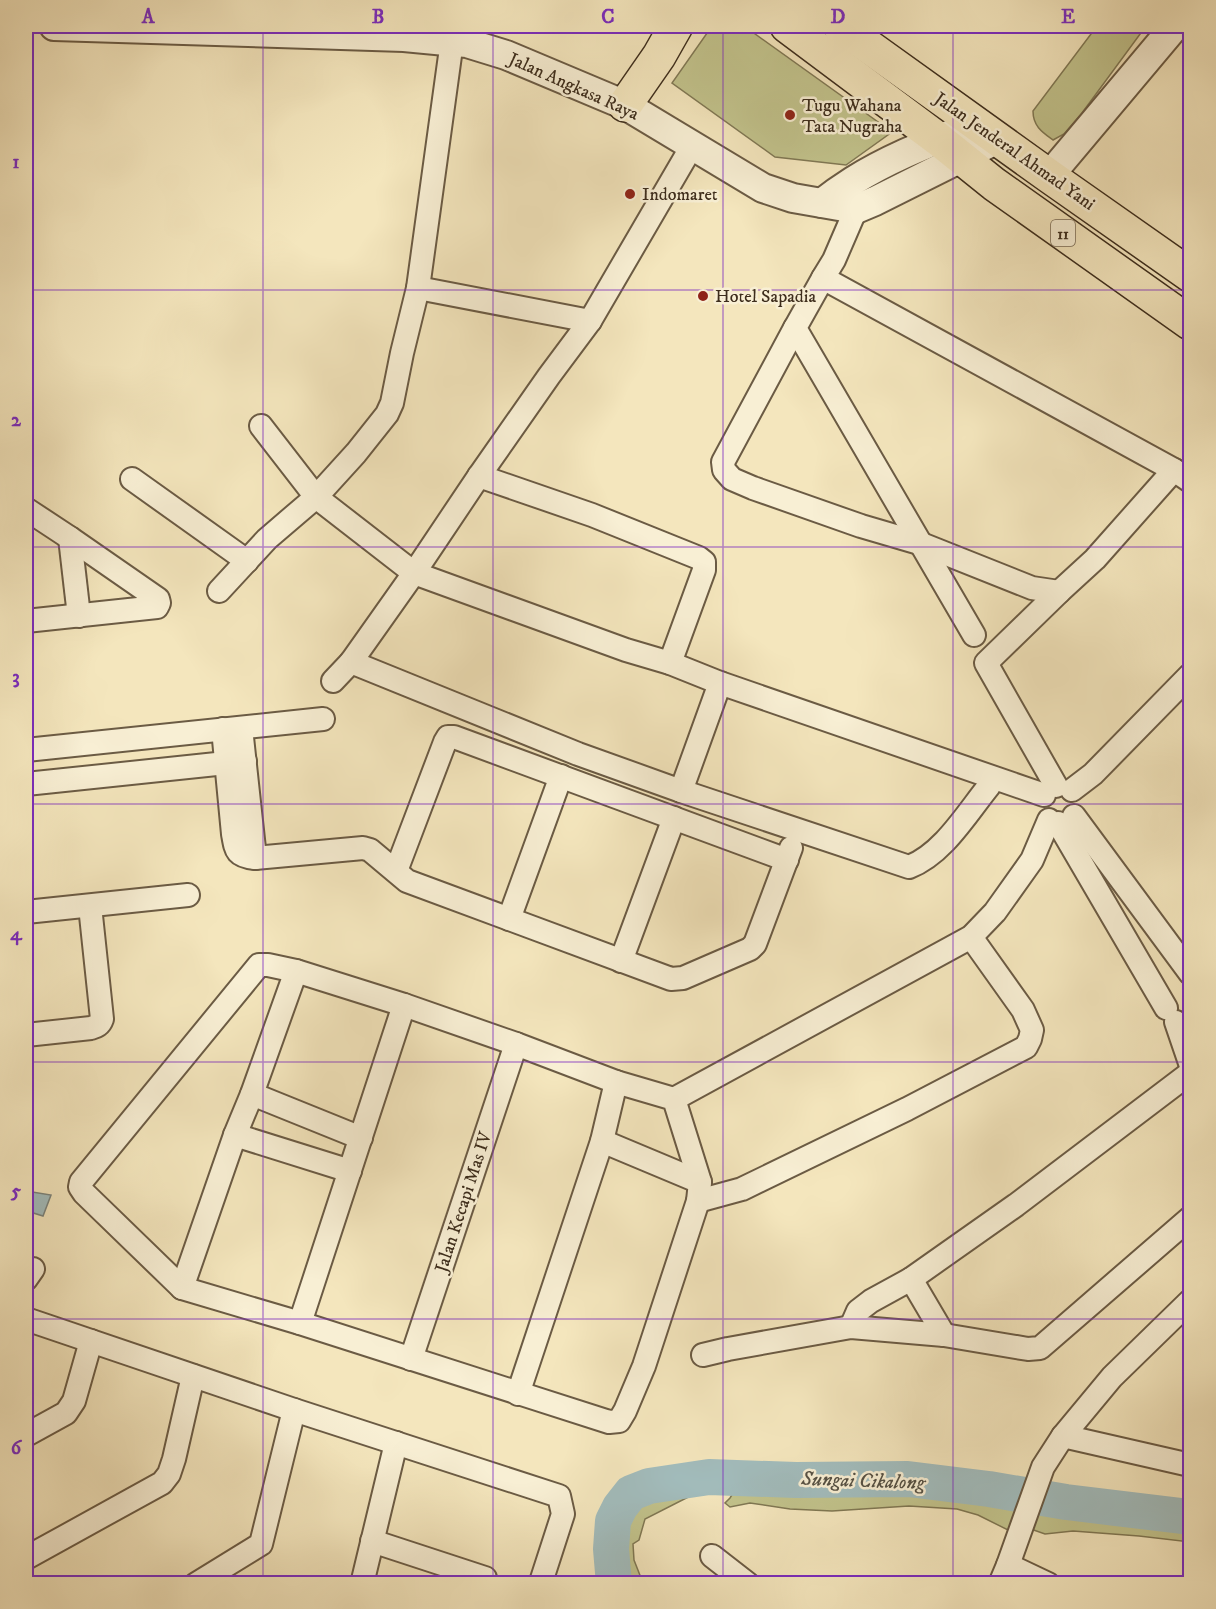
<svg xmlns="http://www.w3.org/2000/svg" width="1216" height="1609" font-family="'IM FELL DW Pica',serif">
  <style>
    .green { fill: #c2c38c; stroke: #807854; stroke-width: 1.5 }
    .water { fill: #a2bcbc; stroke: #7a837c; stroke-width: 1.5 }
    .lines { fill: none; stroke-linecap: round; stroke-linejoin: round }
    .river { stroke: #a2bcbc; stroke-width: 36 }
    .minor-casing { stroke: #6b5b44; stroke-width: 26 }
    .tertiary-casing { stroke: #6b5b44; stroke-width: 32 }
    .trunk-casing { stroke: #3d2d1c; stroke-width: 36 }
    .minor { stroke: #f8efd4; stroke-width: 22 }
    .tertiary { stroke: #f8efd4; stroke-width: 28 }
    .trunk { stroke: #f4e6bd; stroke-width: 33 }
    .grid { fill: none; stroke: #7b2cbf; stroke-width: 1.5; stroke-opacity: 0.55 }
    .poi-dot { fill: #8f2418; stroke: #f8efd4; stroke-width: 2 }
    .labels { text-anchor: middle; stroke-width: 5; stroke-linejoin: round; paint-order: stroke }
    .shield { fill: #f8efd4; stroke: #756753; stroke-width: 1.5 }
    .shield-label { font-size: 16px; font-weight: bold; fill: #3d2d1c }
    .street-label { font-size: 18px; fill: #3d2d1c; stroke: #f8efd4 }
    .poi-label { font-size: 18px; fill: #3d2d1c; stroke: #f8efd4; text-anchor: start }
    .water-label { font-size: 20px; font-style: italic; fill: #565144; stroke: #f8efd4 }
    .neatline { fill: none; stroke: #7b2cbf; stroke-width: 2 }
    .grid-label { font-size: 20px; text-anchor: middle; font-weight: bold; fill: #7b2cbf }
  </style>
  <rect width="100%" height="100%" fill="#f4e6bd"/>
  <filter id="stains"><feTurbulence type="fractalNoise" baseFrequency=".00333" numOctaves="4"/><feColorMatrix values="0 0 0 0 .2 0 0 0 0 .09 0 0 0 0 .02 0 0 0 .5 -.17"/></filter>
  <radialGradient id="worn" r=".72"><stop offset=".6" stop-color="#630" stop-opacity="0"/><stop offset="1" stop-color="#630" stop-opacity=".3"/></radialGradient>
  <!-- green -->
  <g class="green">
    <polygon points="712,26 744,26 892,132 846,165 775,157 672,83"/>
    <path d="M1097 26H1146L1082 113 1064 134 1053 140C1042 132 1033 126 1033 111Z"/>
    <path d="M702 1490 645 1519 639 1540 633 1544 634 1560 643 1583H627C624 1561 617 1519 638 1504 649 1495 687 1493 702 1490Z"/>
    <polygon points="735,1490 796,1492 907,1491 978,1498 1025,1501 1012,1532 978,1515 957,1509 909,1506 832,1511 790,1509 750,1503 730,1507 725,1503 730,1498"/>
    <polygon points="1032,1505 1072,1513 1132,1520 1149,1525 1169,1528 1190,1526 1190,1542 1139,1536 1073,1531 1045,1534 1025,1527"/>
  </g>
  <!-- water -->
  <polygon class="water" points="26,1191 51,1195 43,1216 30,1212 26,1222"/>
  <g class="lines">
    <!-- river -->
    <polyline class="river" points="614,1584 611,1549 613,1521 620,1507 631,1493 649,1486 709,1477 796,1480 908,1479 989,1489 1066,1502 1190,1517"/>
    <!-- minor casing -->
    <g class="minor-casing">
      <g id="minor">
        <polyline points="856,209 834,260 823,278 1174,470 1190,481"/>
        <polyline points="823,278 795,328 974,635"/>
        <polyline points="418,288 590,321"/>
        <polyline points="795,328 723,462 724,470 732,479 753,488 861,526 919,543 1032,588 1059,592 1095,559 1174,470"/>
        <polyline points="261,426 316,497 414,573 626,650 670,663 720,683 1044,795"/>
        <polyline points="479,476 592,515 699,558 704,562 704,570 670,663"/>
        <polyline points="132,479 247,561"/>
        <polyline points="26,509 70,538 158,599 159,603 157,607 26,621"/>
        <polyline points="70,538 79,616"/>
        <polyline points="219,591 267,539 316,497 356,453 387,414 392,403 402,353 418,288 452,41"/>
        <path d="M351 662 578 754 681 791 909 867C943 854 967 813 989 786"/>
        <polyline points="333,681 351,662 414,573 479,476 549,376 590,321 692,146"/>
        <polyline points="241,728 255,858"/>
        <path d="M223 729 233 834C236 851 236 856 255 858L363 848 370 850 407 881 671 979 683 978 750 949 755 944 791 848"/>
        <polyline points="26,750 323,719"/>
        <polyline points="26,784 245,761"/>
        <polyline points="1056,786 986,663 1059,592"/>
        <polyline points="1072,790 1093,774 1190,675"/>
        <polyline points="681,791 720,683"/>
        <polyline points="1074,816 1190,973"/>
        <polyline points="1058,823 1166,1008"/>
        <polyline points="396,871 445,742 448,737 454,737 787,860"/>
        <polyline points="26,912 188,895"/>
        <polyline points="509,919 561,776"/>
        <polyline points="621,961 674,818"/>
        <polygon points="259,965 268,965 296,971 404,1005 516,1044 616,1082 674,1099 700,1182 698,1201 644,1366 625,1411 619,1421 609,1422 300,1323 182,1288 84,1193 80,1187 81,1182"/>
        <polyline points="1176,1022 1190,1063"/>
        <path d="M26 1035 91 1028C97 1026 100 1025 102 1019L90 906"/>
        <polyline points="252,1094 361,1138"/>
        <polyline points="674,1099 971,937 995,912 1032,860 1049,820"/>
        <polyline points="235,1135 350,1171"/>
        <polyline points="602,1141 700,1182"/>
        <polyline points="698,1201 742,1189 907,1109 1026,1047 1030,1039 1032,1030 1023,1010 971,937"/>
        <polyline points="26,1279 33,1269"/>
        <polyline points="911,1279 944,1335"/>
        <polyline points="182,1288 235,1135 252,1094 296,971"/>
        <polyline points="26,1319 294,1410 559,1496 563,1514 542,1579"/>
        <polyline points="300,1323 404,1005"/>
        <polyline points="851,1327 858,1311 871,1301 911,1279 1016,1205 1190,1073"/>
        <polyline points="703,1355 728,1349 851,1327 944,1335 1028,1349 1040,1348 1190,1218"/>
        <polyline points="411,1359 516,1044"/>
        <polyline points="518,1394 602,1141 616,1082"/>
        <polyline points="26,1435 66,1413 74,1401 91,1341"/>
        <polyline points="1063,1436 1190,1465"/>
        <polyline points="372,1541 485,1578"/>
        <polyline points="712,1556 748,1584"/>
        <polyline points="26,1558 162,1483 169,1474 174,1459 193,1376"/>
        <polyline points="1008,1565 1048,1584"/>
        <polyline points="196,1584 261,1544 294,1410"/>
        <polyline points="362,1584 396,1443"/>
        <polyline points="1000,1584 1008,1565 1043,1467 1063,1436 1112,1377 1190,1301"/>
      </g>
    </g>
    <!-- tertiary casing -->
    <g class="tertiary-casing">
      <g id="tertiary">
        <polyline points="54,26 404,37 467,43 506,55 625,105 763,188 793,198 856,209 875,201 961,158 997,139"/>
        <polyline points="1049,176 1175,26"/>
        <path d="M822 203C832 195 842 188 853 181 891 157 934 141 976 124"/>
      </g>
    </g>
    <!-- trunk casing -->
    <g class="trunk-casing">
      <g id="trunk">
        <polyline points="787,26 938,139 994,184 1190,323"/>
        <polyline points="840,26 1049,176 1190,275"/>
        <polyline points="625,105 659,56 676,26"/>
      </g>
    </g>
    <!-- minor -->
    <use href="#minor" class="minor"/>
    <!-- tertiary -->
    <use href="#tertiary" class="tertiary"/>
    <!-- trunk -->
    <use href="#trunk" class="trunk"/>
  </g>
  <!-- grid -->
  <path class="grid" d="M263 26V1584M493 26V1584M723 26V1584M953 26V1584M26 290H1190M26 547H1190M26 804H1190M26 1062H1190M26 1319H1190"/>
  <!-- markers -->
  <g class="poi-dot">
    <circle cx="790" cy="115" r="6"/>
    <circle cx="630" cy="194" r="6"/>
    <circle cx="703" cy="296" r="6"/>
  </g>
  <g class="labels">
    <!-- shield labels -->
    <rect class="shield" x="1051" y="220" width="24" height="26" rx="4.5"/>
    <g class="shield-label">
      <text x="1063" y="239">11</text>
    </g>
    <!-- street labels -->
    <g class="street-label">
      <text transform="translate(574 86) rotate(24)" y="6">Jalan Angkasa Raya</text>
      <text transform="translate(1015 151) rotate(35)" y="6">Jalan Jenderal Ahmad Yani</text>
      <text transform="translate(463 1202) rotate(-72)" y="6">Jalan Kecapi Mas IV</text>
    </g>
    <!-- poi labels -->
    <g class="poi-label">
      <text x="802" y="111">Tugu Wahana<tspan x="802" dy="21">Tata Nugraha</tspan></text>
      <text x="642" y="200">Indomaret</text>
      <text x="715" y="302">Hotel Sapadia</text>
    </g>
    <!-- water labels -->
    <g class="water-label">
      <text transform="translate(863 1480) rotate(2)" y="7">Sungai Cikalong</text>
    </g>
  </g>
  <!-- margin -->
  <rect width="1216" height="1609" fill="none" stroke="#f4e6bd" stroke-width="66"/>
  <rect x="33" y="33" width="1150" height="1543" class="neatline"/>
  <g class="grid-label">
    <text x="148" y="23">A</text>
    <text x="378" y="23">B</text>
    <text x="608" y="23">C</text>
    <text x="838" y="23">D</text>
    <text x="1068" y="23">E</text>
    <text x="16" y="168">1</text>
    <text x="16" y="426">2</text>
    <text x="16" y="683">3</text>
    <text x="16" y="940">4</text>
    <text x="16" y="1197">5</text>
    <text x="16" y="1454">6</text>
  </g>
  <rect width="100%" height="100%" filter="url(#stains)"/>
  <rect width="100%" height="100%" fill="url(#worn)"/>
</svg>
